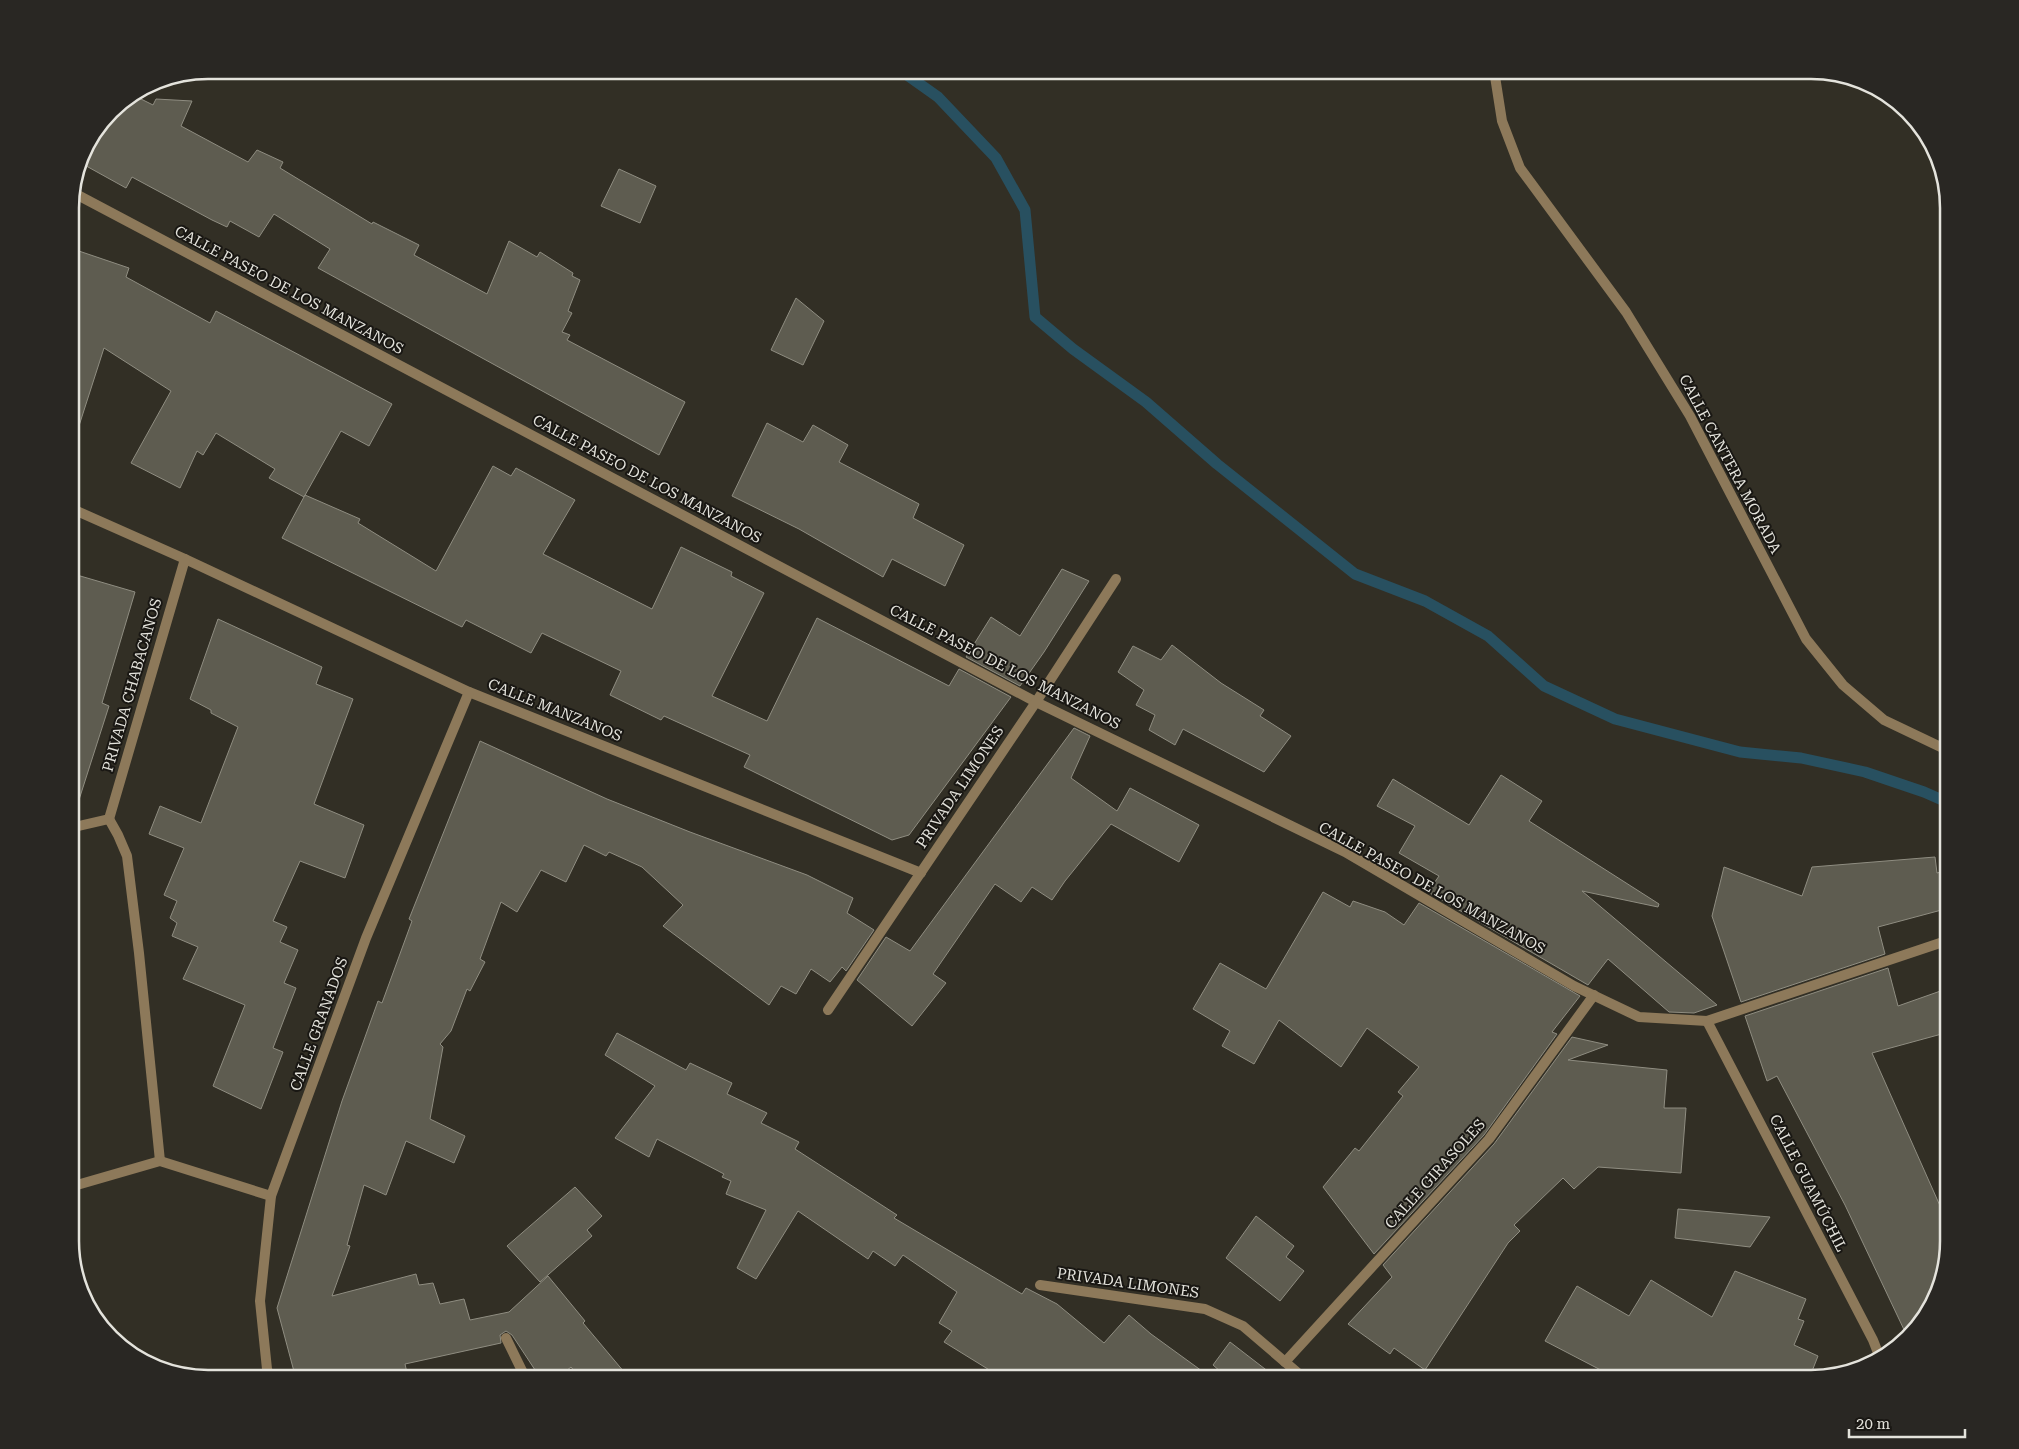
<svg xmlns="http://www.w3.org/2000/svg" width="2019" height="1449" font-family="'Roboto Serif',serif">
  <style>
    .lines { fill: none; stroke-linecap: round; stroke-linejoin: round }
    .stream { stroke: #285060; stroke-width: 11 }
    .building { fill: #5e5c50; stroke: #8f8d81 }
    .minor { stroke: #8d795a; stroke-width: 10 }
    .labels { text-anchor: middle; stroke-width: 4; stroke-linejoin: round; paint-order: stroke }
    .street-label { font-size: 15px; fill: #e4e3dc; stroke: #191713 }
    .rim { fill: none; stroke: #e4e3dc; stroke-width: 2.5 }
  </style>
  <rect width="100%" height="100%" fill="#322f25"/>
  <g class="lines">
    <!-- stream -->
    <polyline class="stream" points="900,70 938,97 996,158 1025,210 1035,317 1073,349 1146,402 1217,464 1355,574 1425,601 1488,636 1544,686 1615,719 1740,752 1801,758 1865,772 1924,792 1949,803"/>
  </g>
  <!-- building -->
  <g class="building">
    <polygon points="133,95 153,105 156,99 192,101 181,126 248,162 257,150 283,162 280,168 372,224 373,222 419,245 414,255 487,294 509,241 537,257 540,252 573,273 572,276 580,280 568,311 572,313 562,332 570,335 567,340 685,402 659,455 318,268 330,249 274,214 259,237 230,221 227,227 212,220 132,177 126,188 79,162 81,155 111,110"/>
    <polygon points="619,169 656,186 640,223 601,206"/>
    <polygon points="70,248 129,268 126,277 210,323 216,311 392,404 369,446 341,431 304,497 269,478 275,469 216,433 203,455 197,451 180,488 131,463 171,391 104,348 77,432 70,431"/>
    <polygon points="796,298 824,321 803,365 771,350"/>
    <polygon points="767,423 803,442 813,425 848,445 839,462 919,504 913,518 964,545 945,586 892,559 883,577 799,529 732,496"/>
    <polygon points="493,466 511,476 516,468 575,500 543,554 652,609 681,547 732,572 731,576 764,593 712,696 767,721 817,618 949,686 959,669 1011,697 909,835 892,840 744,767 750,755 664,716 661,720 610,695 621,671 542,633 531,653 466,620 462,627 282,538 305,495 360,519 358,523 436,571"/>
    <polygon points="1062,569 1089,581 1044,652 1020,686 966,657 991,617 1020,636"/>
    <polygon points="70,573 135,592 102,703 109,706 77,806 70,805"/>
    <polygon points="218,619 322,667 316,684 353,699 314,804 364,825 345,878 300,861 273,921 287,927 280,942 298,950 284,983 296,988 273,1048 283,1052 261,1109 213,1086 245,1005 183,979 198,947 172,936 177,923 170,918 177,901 164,895 184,848 149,834 160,806 201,823 238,727 211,713 211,710 190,699"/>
    <polygon points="1172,645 1221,683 1264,710 1260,716 1291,736 1264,772 1183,729 1175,745 1149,730 1155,715 1136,705 1144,690 1118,672 1133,646 1161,660"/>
    <polygon points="1074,728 1090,736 1071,778 1117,811 1130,788 1199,825 1179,862 1111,824 1065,881 1052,900 1032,887 1021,902 995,884 933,974 946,983 912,1026 857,980 886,937 910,951"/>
    <polygon points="480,741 607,799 690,832 807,875 853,898 847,913 874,930 846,971 842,967 830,982 811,969 796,994 781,986 769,1005 663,926 683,905 642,867 609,852 606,856 584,845 566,882 541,870 517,912 501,902 480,959 485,962 470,991 467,989 451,1031 440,1044 443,1047 430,1119 465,1136 454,1163 406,1141 386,1195 364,1185 347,1245 350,1246 332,1296 416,1274 419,1285 433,1283 440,1304 464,1299 470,1320 509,1312 548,1276 585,1321 583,1323 630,1379 581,1379 571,1367 556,1379 541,1379 512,1335 506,1331 500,1335 501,1343 405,1364 407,1373 378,1379 296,1379 277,1308 342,1101 378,1001 382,1003 412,921 409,919"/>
    <polygon points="1501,775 1542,801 1529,821 1659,904 1658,907 1582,891 1717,1005 1694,1013 1669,1012 1608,959 1588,985 1428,892 1439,876 1399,853 1415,826 1377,806 1393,779 1469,825"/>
    <polygon points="1935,857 1937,873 1949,870 1949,908 1878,927 1885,954 1741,1002 1712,916 1724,867 1802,896 1812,867"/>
    <polygon points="1323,892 1350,907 1353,901 1385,912 1404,925 1419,903 1580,996 1552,1032 1557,1034 1484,1135 1374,1254 1323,1187 1355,1148 1359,1151 1403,1096 1398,1092 1419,1067 1367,1028 1341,1067 1279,1020 1254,1064 1222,1046 1230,1031 1193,1009 1220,963 1266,989"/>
    <polygon points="1888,968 1898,1006 1949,988 1949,1032 1872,1053 1949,1226 1949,1241 1942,1286 1921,1325 1907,1336 1845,1205 1777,1076 1767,1081 1745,1016"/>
    <polygon points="617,1033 686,1070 690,1063 732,1083 727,1094 767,1113 761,1123 799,1142 795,1149 897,1215 894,1218 1022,1294 1026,1288 1057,1304 1104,1343 1129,1315 1151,1334 1213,1379 1004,1379 944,1342 952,1331 939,1323 957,1292 903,1255 895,1266 873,1251 868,1259 798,1211 756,1279 737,1268 766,1210 726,1194 731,1181 722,1177 724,1174 657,1139 649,1157 615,1138 655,1086 605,1055"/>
    <polygon points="1572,1037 1608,1045 1568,1060 1667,1070 1664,1108 1686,1108 1681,1173 1598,1167 1574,1189 1563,1178 1514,1225 1520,1231 1508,1243 1425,1370 1394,1348 1390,1354 1348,1324 1392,1277 1383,1265 1494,1144"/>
    <polygon points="575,1187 602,1216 587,1230 592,1236 540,1282 507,1246"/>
    <polygon points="1678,1209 1770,1217 1750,1247 1675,1238"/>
    <polygon points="1256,1216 1294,1246 1286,1257 1304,1271 1280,1301 1226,1258"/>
    <polygon points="1735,1271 1806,1299 1798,1319 1804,1321 1794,1345 1818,1356 1809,1379 1618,1379 1545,1341 1577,1286 1629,1316 1651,1280 1712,1317"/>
    <polygon points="1230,1342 1278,1379 1229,1379 1213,1365"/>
  </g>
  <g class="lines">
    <!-- minor -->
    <g class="minor">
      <polyline points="1494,70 1502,121 1520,168 1626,312 1690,416 1806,639 1843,685 1884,720 1949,751"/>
      <polyline points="72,192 1036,702 1345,852 1574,986 1639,1017 1707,1021 1949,940"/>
      <polyline points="70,508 185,559 469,692 921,873"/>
      <polyline points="109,819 118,835 127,856 139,953 160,1161"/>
      <polyline points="109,819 185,559"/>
      <polyline points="70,828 109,819"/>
      <polyline points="828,1010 1036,702 1116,579"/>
      <polyline points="1707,1021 1873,1340 1880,1358"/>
      <polyline points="70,1185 77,1185 160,1161 271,1196"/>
      <polyline points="1040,1285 1205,1309 1243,1326 1305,1379"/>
      <polyline points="506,1338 526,1379"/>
      <polyline points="1285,1362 1489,1139 1594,995"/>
      <polyline points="271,1379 267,1369 260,1301 271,1196 366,938 469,692"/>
    </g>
  </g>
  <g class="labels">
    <!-- street labels -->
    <g class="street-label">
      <text transform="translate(289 290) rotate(28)" y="5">CALLE PASEO DE LOS MANZANOS</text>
      <text transform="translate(1730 464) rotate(62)" y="5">CALLE CANTERA MORADA</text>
      <text transform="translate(647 479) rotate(28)" y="5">CALLE PASEO DE LOS MANZANOS</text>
      <text transform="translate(1005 667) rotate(27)" y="5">CALLE PASEO DE LOS MANZANOS</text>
      <text transform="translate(132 685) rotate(-74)" y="5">PRIVADA CHABACANOS</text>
      <text transform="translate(555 710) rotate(22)" y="5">CALLE MANZANOS</text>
      <text transform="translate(960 787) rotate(-56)" y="5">PRIVADA LIMONES</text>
      <text transform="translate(1432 888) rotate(29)" y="5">CALLE PASEO DE LOS MANZANOS</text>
      <text transform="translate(319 1024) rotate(-70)" y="5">CALLE GRANADOS</text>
      <text transform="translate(1435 1174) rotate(-48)" y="5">CALLE GIRASOLES</text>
      <text transform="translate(1808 1183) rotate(63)" y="5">CALLE GUAMÚCHIL</text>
      <text transform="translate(1128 1283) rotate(8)" y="5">PRIVADA LIMONES</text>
    </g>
  </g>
  <!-- crop -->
  <path d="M0 0H2019V1449H0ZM208 79H1811A129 129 0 0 1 1940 208V1241A129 129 0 0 1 1811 1370H208A129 129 0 0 1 79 1241V208A129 129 0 0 1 208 79Z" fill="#292723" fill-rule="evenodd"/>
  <path class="rim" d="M208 79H1811A129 129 0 0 1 1940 208V1241A129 129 0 0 1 1811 1370H208A129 129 0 0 1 79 1241V208A129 129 0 0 1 208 79Z"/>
  <!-- scale -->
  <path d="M1849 1429v8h116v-8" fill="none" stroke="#e4e3dc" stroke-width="2.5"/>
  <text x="1856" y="1429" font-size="15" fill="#e4e3dc" stroke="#191713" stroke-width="4" paint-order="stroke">20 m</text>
</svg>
